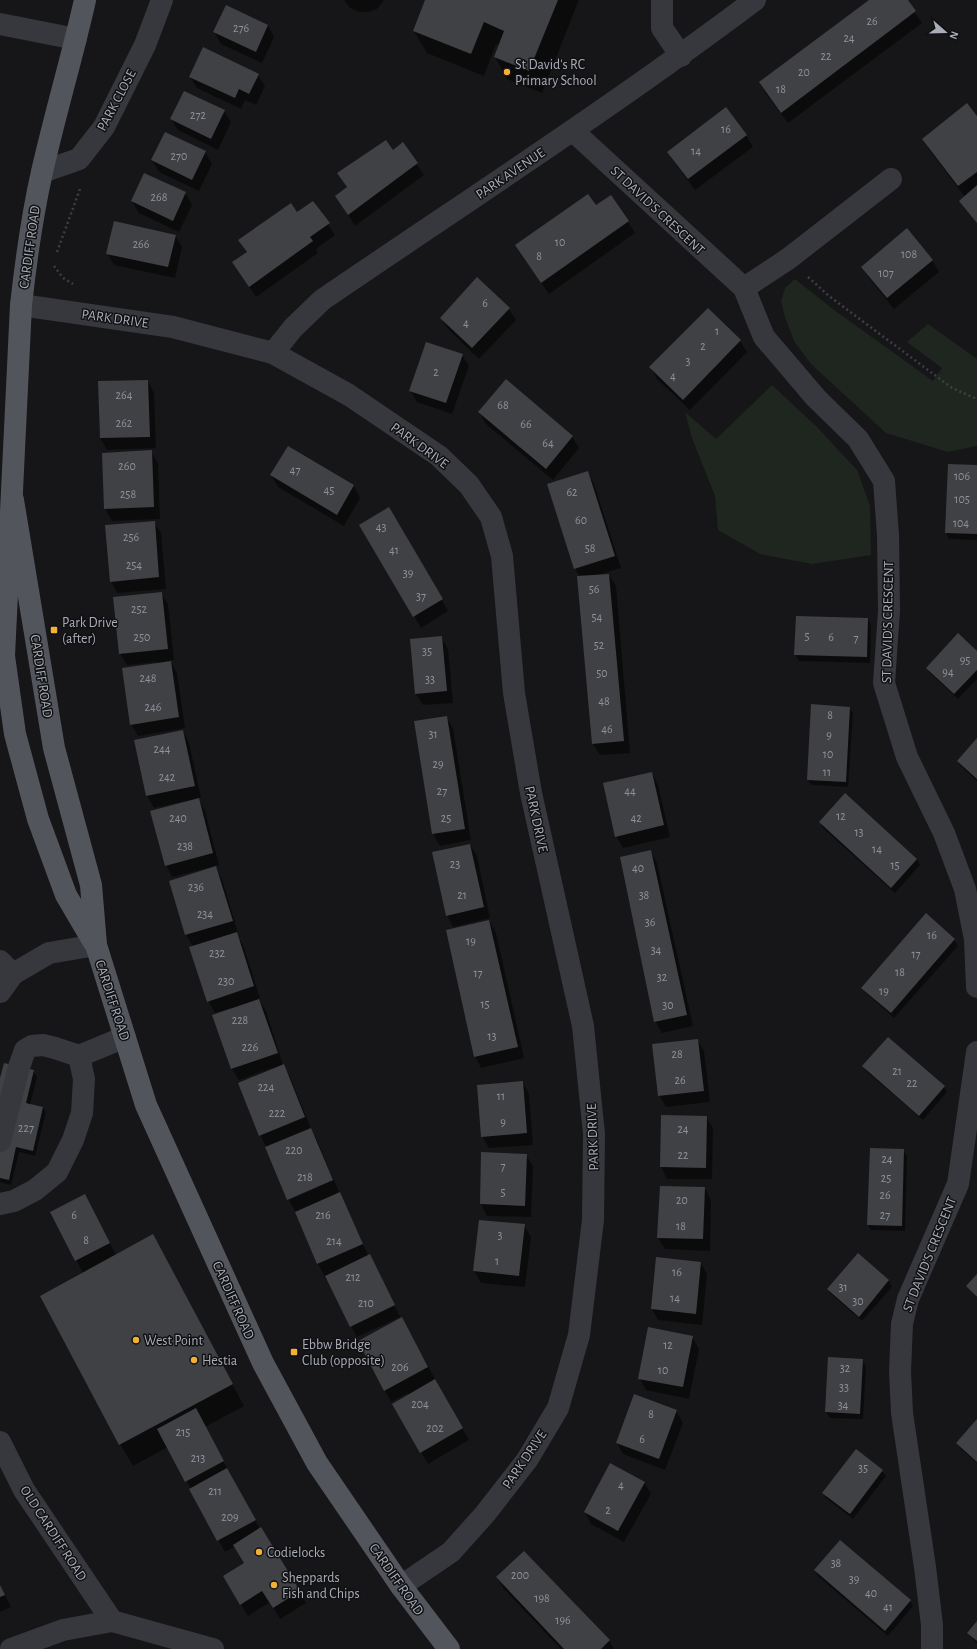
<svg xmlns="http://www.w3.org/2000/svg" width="977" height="1649" font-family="'Alegreya Sans',sans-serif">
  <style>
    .green { fill: #1e261f }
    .shadow { fill: #0007 }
    .building { fill: #404145 }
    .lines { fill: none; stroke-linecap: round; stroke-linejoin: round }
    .path { stroke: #3d3f44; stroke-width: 2.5; stroke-dasharray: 2 3; stroke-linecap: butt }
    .minor { stroke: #37383d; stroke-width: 22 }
    .major { stroke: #53555c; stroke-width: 22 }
    .poi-dot { fill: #f2b134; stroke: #111113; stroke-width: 1.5 }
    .labels { text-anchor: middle; stroke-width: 3; stroke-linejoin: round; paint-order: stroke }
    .number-label { font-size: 12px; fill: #8e929b }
    .poi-label { font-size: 14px; fill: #a8adb8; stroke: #111113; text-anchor: start }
    .street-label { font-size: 14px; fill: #a8adb8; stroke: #111113 }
  </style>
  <rect width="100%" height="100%" fill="#161618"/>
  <!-- green -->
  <g class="green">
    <polygon points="795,279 834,310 933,381 942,368 907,342 928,324 977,359 977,446 948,452 886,433 811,364 794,341 785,317 781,301 785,288"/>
    <polygon points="772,385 816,426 857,470 870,506 871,555 812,564 760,554 718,530 715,496 692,438 685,412 716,439"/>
  </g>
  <!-- shadow -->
  <g class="shadow">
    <polygon points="344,0 384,0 377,9 368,12 359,12 350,8"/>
    <polygon points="426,0 579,0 542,93 507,79 495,57 500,45 496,44 484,76 427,53 414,31"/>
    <polygon points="870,0 906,0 922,23 788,123 766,94 760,83"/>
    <polygon points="268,25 274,37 262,63 221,44 214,32"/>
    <polygon points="258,75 265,86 256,105 245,100 241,109 197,88 190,77"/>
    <polygon points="224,111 231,122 218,150 178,130 171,119"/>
    <polygon points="977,117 977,223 960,201 965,197 930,151 923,140"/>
    <polygon points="746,135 753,147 695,190 675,163 668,152"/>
    <polygon points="403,144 424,175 355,226 336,196 347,188 338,173 392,151"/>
    <polygon points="205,152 212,164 199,191 159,172 152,160"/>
    <polygon points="185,193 192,205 179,232 139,213 132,201"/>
    <polygon points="611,196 635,233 549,294 523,257"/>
    <polygon points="313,202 335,235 316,249 318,253 256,297 233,263 247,253 239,241 297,214"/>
    <polygon points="907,230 932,260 939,272 894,309 869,278 862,267"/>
    <polygon points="175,235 182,247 175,278 114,265 107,253"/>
    <polygon points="509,309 516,320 479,359 448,329 441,318"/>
    <polygon points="708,309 740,341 747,352 690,410 657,379 651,367"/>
    <polygon points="462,355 469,366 452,414 417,402 410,390"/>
    <polygon points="148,381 154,393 156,448 107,450 100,438 99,382"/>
    <polygon points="479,412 572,436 579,448 553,480 486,424"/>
    <polygon points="288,447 354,486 360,498 344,526 278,487 271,475"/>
    <polygon points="151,452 158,463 160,519 112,521 105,509"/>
    <polygon points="949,465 977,466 977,540 949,539 946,533"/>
    <polygon points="588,473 594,484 621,568 598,575 609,575 616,586 630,753 600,755 593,744 580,577 575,568"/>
    <polygon points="389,508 448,611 421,628 361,525"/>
    <polygon points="154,522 161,533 166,589 117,593 111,581"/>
    <polygon points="161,593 168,604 174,660 170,660 177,673 185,728 138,736 131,724 156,662 127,665 120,654"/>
    <polygon points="868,619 871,625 870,663 799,661 795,655"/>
    <polygon points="441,637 448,649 453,703 423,705 416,694 411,640"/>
    <polygon points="977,653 977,679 958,699 930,673 927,668"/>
    <polygon points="849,708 853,713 848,787 811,785 808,780"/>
    <polygon points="446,717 453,728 471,840 440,846 433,834 416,722"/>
    <polygon points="183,731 189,743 201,798 198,798 205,811 219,865 215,866 222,879 238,933 236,933 243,945 260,998 258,999 266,1011 283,1065 290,1077 311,1129 317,1140 333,1179 288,1198 267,1148 260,1135 272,1070 272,1068 239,1080 232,1069 231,1009 231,1008 215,1013 208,1001 193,947 186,935 170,881 215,868 215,866 172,877 166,865 185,801 154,808 147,796 135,741"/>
    <polygon points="977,740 977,781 962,767 958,762"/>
    <polygon points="652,773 658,785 670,837 623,848 616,836"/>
    <polygon points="820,822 917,859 920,865 895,893 823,828"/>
    <polygon points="470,845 477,856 490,918 453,927 447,915"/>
    <polygon points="651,852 657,863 693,1026 662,1033 655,1021"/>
    <polygon points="926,915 954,940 958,946 894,1018 866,993 862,988"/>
    <polygon points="489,921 496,933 524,1058 481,1068 475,1056"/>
    <polygon points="697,1040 704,1051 710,1102 666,1107 659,1095"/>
    <polygon points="863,1066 944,1087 947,1092 923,1120 867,1072"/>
    <polygon points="33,1071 37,1077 30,1105 43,1108 46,1113 35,1156 19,1152 11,1185 0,1182 0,1083"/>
    <polygon points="523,1082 529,1094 533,1145 489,1148 482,1136"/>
    <polygon points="662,1116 706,1117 713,1128 712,1179 667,1179 661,1167"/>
    <polygon points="903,1150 907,1156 905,1231 871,1230 868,1225"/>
    <polygon points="482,1153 526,1155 533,1166 531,1217 487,1216 481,1204"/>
    <polygon points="334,1180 368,1255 376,1266 400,1317 357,1337 318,1264 295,1211 289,1200"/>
    <polygon points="705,1188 711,1200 710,1251 665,1249 658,1238"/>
    <polygon points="85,1195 116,1255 165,1257 244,1406 205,1427 260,1529 306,1603 280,1619 270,1602 248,1616 224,1576 245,1563 234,1547 225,1552 168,1447 133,1466 120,1444 83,1273 51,1212"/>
    <polygon points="524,1225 531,1237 525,1287 481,1283 474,1271"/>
    <polygon points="858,1255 889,1281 892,1287 862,1321 831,1294 828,1289"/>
    <polygon points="701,1263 707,1274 702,1325 658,1320 652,1309"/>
    <polygon points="977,1276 977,1298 967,1286"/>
    <polygon points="408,1330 469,1440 428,1464 393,1404 409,1395 408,1393 391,1402 359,1341"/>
    <polygon points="692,1337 699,1349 689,1399 646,1390 639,1378"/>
    <polygon points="829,1358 862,1360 866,1366 863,1419 830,1418 826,1412"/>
    <polygon points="676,1411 683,1423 665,1470 623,1454 617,1443"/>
    <polygon points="977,1420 977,1463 961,1449 957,1443"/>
    <polygon points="611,1464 644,1482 651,1494 624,1542 591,1524 585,1512"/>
    <polygon points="882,1471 886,1476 853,1519 826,1498 823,1493"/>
    <polygon points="815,1571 910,1601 913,1606 888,1636 818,1576"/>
    <polygon points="497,1578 609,1641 614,1649 561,1649 504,1589"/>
    <polygon points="0,1585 11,1607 0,1612"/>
    <polygon points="977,1623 977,1643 968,1633"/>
  </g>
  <!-- building -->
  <g class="building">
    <polygon points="425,0 558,0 529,71 494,57 504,31 484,22 471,54 413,31"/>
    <polygon points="869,0 908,0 916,11 781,113 759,82"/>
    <polygon points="226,5 268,25 256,52 213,32"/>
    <polygon points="203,47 259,74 249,94 239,89 235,98 189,77"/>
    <polygon points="184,91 225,110 211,139 170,119"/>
    <polygon points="967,103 977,116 977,172 958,186 922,139"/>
    <polygon points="726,107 747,135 688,179 667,152"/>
    <polygon points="165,132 206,151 192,180 151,160"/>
    <polygon points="386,140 393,150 403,142 418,163 348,215 335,196 347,187 337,173"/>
    <polygon points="144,173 186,192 173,221 131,201"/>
    <polygon points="977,185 977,223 959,201"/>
    <polygon points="588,194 596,205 611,195 629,221 541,283 515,245"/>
    <polygon points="313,201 330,223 310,237 313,241 249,287 232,262 247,252 238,240 291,203 297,212"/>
    <polygon points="114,221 176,235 168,267 106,254"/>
    <polygon points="907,228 933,260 887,298 861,267"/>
    <polygon points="477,277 510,308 472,348 440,318"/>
    <polygon points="708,308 741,340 683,400 649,367"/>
    <polygon points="426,342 463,354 446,403 409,391"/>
    <polygon points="506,379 573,436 546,469 478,412"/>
    <polygon points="148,380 150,437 100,438 98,381"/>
    <polygon points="288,446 354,485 337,515 270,475"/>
    <polygon points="152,450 154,507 104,509 102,453"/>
    <polygon points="948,464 977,465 977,534 945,533"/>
    <polygon points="588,471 615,556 574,569 547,484"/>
    <polygon points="389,507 443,599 413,617 359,525"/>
    <polygon points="155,521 159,577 110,582 105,525"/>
    <polygon points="609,574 624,741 592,744 577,576"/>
    <polygon points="162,592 168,649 119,654 113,597"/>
    <polygon points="796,616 868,618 867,657 794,655"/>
    <polygon points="958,633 977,651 977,670 954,694 926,668"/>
    <polygon points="442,636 447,691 415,694 410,639"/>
    <polygon points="171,661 179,717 130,725 122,668"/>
    <polygon points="811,704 850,707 846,782 807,780"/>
    <polygon points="447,716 465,829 432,834 414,721"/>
    <polygon points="183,730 195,786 146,796 134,740"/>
    <polygon points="977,738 977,779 957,761"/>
    <polygon points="652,772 664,825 615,837 603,783"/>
    <polygon points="845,793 917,859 891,888 819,822"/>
    <polygon points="199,798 213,853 165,866 150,811"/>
    <polygon points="470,844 484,907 446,916 432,852"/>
    <polygon points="651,850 687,1015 654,1022 620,857"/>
    <polygon points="216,866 233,921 185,935 169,881"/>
    <polygon points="926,913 955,939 891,1013 861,988"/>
    <polygon points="489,920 518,1047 474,1057 446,930"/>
    <polygon points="237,932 254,986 207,1002 189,947"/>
    <polygon points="259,999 278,1053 231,1069 212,1015"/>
    <polygon points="888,1037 945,1086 919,1116 862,1066"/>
    <polygon points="698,1039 704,1091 658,1096 652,1044"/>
    <polygon points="4,1063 34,1070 26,1103 43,1107 33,1151 16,1147 9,1180 0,1178 0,1078"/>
    <polygon points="284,1064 305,1117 259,1136 238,1083"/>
    <polygon points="523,1081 527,1133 481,1137 477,1085"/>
    <polygon points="661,1115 707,1116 706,1168 660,1167"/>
    <polygon points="311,1128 333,1180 287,1200 265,1147"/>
    <polygon points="870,1148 904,1149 902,1226 867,1225"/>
    <polygon points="481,1152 527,1154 525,1206 480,1204"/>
    <polygon points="660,1186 705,1187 703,1239 657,1238"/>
    <polygon points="340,1192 363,1244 317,1264 295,1212"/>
    <polygon points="85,1194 110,1243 75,1261 50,1212"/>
    <polygon points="479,1220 525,1224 519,1276 473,1271"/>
    <polygon points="153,1234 233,1384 119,1445 40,1296"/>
    <polygon points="858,1253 889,1280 859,1317 827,1289"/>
    <polygon points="370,1254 395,1305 350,1327 325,1276"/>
    <polygon points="656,1257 701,1262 696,1314 651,1309"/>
    <polygon points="977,1274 977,1297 966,1286"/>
    <polygon points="402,1317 428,1367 384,1391 358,1341"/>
    <polygon points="648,1327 693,1336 683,1387 638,1379"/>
    <polygon points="828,1357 863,1359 860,1414 825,1412"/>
    <polygon points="435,1379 463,1428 420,1453 392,1404"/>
    <polygon points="634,1394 677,1410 659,1459 616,1443"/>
    <polygon points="196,1408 224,1461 185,1482 157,1429"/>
    <polygon points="977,1419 977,1462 956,1443"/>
    <polygon points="856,1449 883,1470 850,1514 822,1493"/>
    <polygon points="610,1463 645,1482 618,1531 584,1512"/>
    <polygon points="227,1468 256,1520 217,1541 189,1489"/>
    <polygon points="261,1527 300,1591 273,1608 262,1591 240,1605 223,1576 244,1563 233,1545"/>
    <polygon points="840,1540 911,1600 885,1631 814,1570"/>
    <polygon points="524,1551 610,1640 601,1649 564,1649 496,1577"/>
    <polygon points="0,1585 5,1595 0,1597"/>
    <polygon points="977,1621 977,1641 967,1633"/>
  </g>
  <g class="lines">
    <!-- path -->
    <g class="path">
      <polyline points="57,252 80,189"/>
      <polyline points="54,266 63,278 73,284"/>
      <polyline points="808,277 829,296 952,388 977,399"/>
    </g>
    <!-- minor -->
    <g class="minor">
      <polyline points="662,0 662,28 681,56"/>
      <polyline points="0,24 76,39"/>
      <polyline points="573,131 744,288 764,337 816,398 858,439 884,481 888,535 889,611 884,683 907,757 944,833 965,889 975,939 977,987"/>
      <polyline points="42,172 79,159 104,127 145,45 162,0"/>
      <polyline points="744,288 788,259 891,179"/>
      <polyline points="21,305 173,327 273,353 349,395 439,456 469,485 491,517 502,556 514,693 531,793 583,1026 594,1134 593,1220 579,1335 558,1408 527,1460 485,1514 451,1552 401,1586"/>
      <path d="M273 353 293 328 322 300C467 201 614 106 755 0"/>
      <polyline points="0,961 13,974"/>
      <polyline points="0,992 13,974 49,953 96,945"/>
      <polyline points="79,1056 125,1037"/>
      <polyline points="0,1141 19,1067 25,1050 32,1046 43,1045 55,1048 79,1056 84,1079 82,1113 73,1140 57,1172 35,1190 14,1201 0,1204"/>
      <polyline points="0,1442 24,1490 112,1621"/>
      <polyline points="11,1649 63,1630 112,1621 213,1649"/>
      <polyline points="932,1649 932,1625 925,1567 902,1413 900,1371 902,1324 908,1299 958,1184 977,1052"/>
    </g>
    <!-- major -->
    <g class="major">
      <path d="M85 0C72 58 55 114 42 172 32 216 26 260 21 305L4 656 15 734 38 819 66 895 93 941"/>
      <polyline points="13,500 54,748 91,885 96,945 146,1105 263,1363 317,1463 401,1586 449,1649"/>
    </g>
  </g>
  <!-- markers -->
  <g class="poi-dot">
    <circle cx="507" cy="72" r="4"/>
    <rect x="50" y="626" width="8" height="8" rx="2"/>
    <circle cx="136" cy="1340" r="4"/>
    <rect x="290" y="1348" width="8" height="8" rx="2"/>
    <circle cx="194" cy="1360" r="4"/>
    <circle cx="259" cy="1552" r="4"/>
    <circle cx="274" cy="1585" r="4"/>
  </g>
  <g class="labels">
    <!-- number labels -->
    <g class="number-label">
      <text x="872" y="25">26</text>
      <text x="241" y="32">276</text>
      <text x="849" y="42">24</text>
      <text x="826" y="60">22</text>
      <text x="804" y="76">20</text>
      <text x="781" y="93">18</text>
      <text x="198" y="119">272</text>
      <text x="726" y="133">16</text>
      <text x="696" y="155">14</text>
      <text x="179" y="160">270</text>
      <text x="159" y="201">268</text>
      <text x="560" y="246">10</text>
      <text x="141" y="248">266</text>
      <text x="909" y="258">108</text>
      <text x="539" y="260">8</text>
      <text x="886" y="277">107</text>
      <text x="485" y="307">6</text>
      <text x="466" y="327">4</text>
      <text x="717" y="335">1</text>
      <text x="703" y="350">2</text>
      <text x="688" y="365">3</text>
      <text x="436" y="376">2</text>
      <text x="673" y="380">4</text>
      <text x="124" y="399">264</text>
      <text x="503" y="409">68</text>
      <text x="124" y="427">262</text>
      <text x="526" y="428">66</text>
      <text x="548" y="447">64</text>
      <text x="127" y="470">260</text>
      <text x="295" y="474">47</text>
      <text x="962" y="480">106</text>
      <text x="329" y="494">45</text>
      <text x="572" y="496">62</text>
      <text x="128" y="498">258</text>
      <text x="962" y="503">105</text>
      <text x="581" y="524">60</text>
      <text x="961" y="527">104</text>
      <text x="381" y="531">43</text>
      <text x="131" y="541">256</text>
      <text x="590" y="552">58</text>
      <text x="394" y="554">41</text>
      <text x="134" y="569">254</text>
      <text x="408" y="577">39</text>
      <text x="594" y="593">56</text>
      <text x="421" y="600">37</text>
      <text x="139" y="613">252</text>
      <text x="597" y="621">54</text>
      <text x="807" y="640">5</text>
      <text x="142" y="641">250</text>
      <text x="831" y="641">6</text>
      <text x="856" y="642">7</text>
      <text x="599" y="649">52</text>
      <text x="427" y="655">35</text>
      <text x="965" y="664">95</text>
      <text x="948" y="676">94</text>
      <text x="602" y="677">50</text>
      <text x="148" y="682">248</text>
      <text x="430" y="683">33</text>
      <text x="604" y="705">48</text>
      <text x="153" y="711">246</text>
      <text x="830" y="719">8</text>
      <text x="607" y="733">46</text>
      <text x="433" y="738">31</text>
      <text x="829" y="739">9</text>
      <text x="162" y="753">244</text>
      <text x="828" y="758">10</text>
      <text x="438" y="768">29</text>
      <text x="827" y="776">11</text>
      <text x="167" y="781">242</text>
      <text x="442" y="795">27</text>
      <text x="630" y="795">44</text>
      <text x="841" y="820">12</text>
      <text x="178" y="822">240</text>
      <text x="446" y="822">25</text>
      <text x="636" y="822">42</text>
      <text x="859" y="836">13</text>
      <text x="185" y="850">238</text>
      <text x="877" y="853">14</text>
      <text x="455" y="868">23</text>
      <text x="895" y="869">15</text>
      <text x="638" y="872">40</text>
      <text x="196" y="891">236</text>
      <text x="462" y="899">21</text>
      <text x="644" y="899">38</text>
      <text x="205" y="918">234</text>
      <text x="650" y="926">36</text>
      <text x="932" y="939">16</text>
      <text x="471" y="945">19</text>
      <text x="656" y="954">34</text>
      <text x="217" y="957">232</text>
      <text x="916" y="958">17</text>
      <text x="900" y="976">18</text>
      <text x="478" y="977">17</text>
      <text x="662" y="981">32</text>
      <text x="226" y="985">230</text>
      <text x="884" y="995">19</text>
      <text x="485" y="1008">15</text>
      <text x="668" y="1009">30</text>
      <text x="240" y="1024">228</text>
      <text x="492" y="1040">13</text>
      <text x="250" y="1051">226</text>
      <text x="677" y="1058">28</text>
      <text x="897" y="1075">21</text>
      <text x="680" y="1084">26</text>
      <text x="912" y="1087">22</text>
      <text x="266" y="1091">224</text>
      <text x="501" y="1100">11</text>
      <text x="277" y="1117">222</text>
      <text x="503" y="1126">9</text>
      <text x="26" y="1132">227</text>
      <text x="683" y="1133">24</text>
      <text x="294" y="1154">220</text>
      <text x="683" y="1159">22</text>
      <text x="887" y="1163">24</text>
      <text x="503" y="1170">7</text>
      <text x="305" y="1181">218</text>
      <text x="886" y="1182">25</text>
      <text x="503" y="1196">5</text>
      <text x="885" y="1199">26</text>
      <text x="682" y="1204">20</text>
      <text x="74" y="1219">6</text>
      <text x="323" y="1219">216</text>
      <text x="885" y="1219">27</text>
      <text x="681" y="1230">18</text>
      <text x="500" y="1239">3</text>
      <text x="86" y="1244">8</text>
      <text x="334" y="1245">214</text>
      <text x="497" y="1265">1</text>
      <text x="677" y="1276">16</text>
      <text x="353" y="1281">212</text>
      <text x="843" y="1291">31</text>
      <text x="675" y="1302">14</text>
      <text x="858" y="1305">30</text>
      <text x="366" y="1307">210</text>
      <text x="668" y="1349">12</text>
      <text x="400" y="1371">206</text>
      <text x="845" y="1372">32</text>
      <text x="663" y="1374">10</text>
      <text x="844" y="1391">33</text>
      <text x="420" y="1408">204</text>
      <text x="843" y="1409">34</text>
      <text x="651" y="1418">8</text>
      <text x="435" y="1432">202</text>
      <text x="183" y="1436">215</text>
      <text x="642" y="1443">6</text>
      <text x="198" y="1462">213</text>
      <text x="863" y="1472">35</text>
      <text x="621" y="1489">4</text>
      <text x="215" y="1495">211</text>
      <text x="608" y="1514">2</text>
      <text x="230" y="1521">209</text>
      <text x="836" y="1567">38</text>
      <text x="520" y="1579">200</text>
      <text x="854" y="1583">39</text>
      <text x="871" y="1597">40</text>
      <text x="542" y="1602">198</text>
      <text x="888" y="1611">41</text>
      <text x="563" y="1624">196</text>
    </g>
    <!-- poi labels -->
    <g class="poi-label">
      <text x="515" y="69">St David's RC<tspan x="515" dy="16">Primary School</tspan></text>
      <text x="62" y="627">Park Drive<tspan x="62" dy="16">(after)</tspan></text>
      <text x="144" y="1345">West Point</text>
      <text x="302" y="1349">Ebbw Bridge<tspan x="302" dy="16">Club (opposite)</tspan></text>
      <text x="202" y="1365">Hestia</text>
      <text x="267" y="1557">Codielocks</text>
      <text x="282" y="1582">Sheppards<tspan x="282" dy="16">Fish and Chips</tspan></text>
    </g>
    <!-- street labels -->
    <g class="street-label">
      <text transform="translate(116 100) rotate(-62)" y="5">PARK CLOSE</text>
      <text transform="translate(510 173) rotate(-34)" y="5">PARK AVENUE</text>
      <text transform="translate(658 210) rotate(43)" y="5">ST DAVID'S CRESCENT</text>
      <text transform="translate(29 247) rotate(-82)" y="5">CARDIFF ROAD</text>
      <text transform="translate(115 318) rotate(8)" y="5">PARK DRIVE</text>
      <text transform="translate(420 445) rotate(36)" y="5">PARK DRIVE</text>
      <text transform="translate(887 622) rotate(-89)" y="5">ST DAVID'S CRESCENT</text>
      <text transform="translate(42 676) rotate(81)" y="5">CARDIFF ROAD</text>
      <text transform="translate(537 819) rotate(78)" y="5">PARK DRIVE</text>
      <text transform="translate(113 1000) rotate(72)" y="5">CARDIFF ROAD</text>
      <text transform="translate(592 1137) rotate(-92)" y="5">PARK DRIVE</text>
      <text transform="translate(929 1254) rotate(-68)" y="5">ST DAVID'S CRESCENT</text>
      <text transform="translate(234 1300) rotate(66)" y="5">CARDIFF ROAD</text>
      <text transform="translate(524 1459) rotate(-56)" y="5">PARK DRIVE</text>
      <text transform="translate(54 1533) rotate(57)" y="5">OLD CARDIFF ROAD</text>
      <text transform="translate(397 1579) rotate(55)" y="5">CARDIFF ROAD</text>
    </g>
  </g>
  <!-- north arrow -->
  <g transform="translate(945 32) rotate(110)" stroke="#111113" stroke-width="3" paint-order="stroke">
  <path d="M0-3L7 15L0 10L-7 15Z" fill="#a8adb8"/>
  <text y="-6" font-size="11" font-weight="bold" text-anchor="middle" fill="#a8adb8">N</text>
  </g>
</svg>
